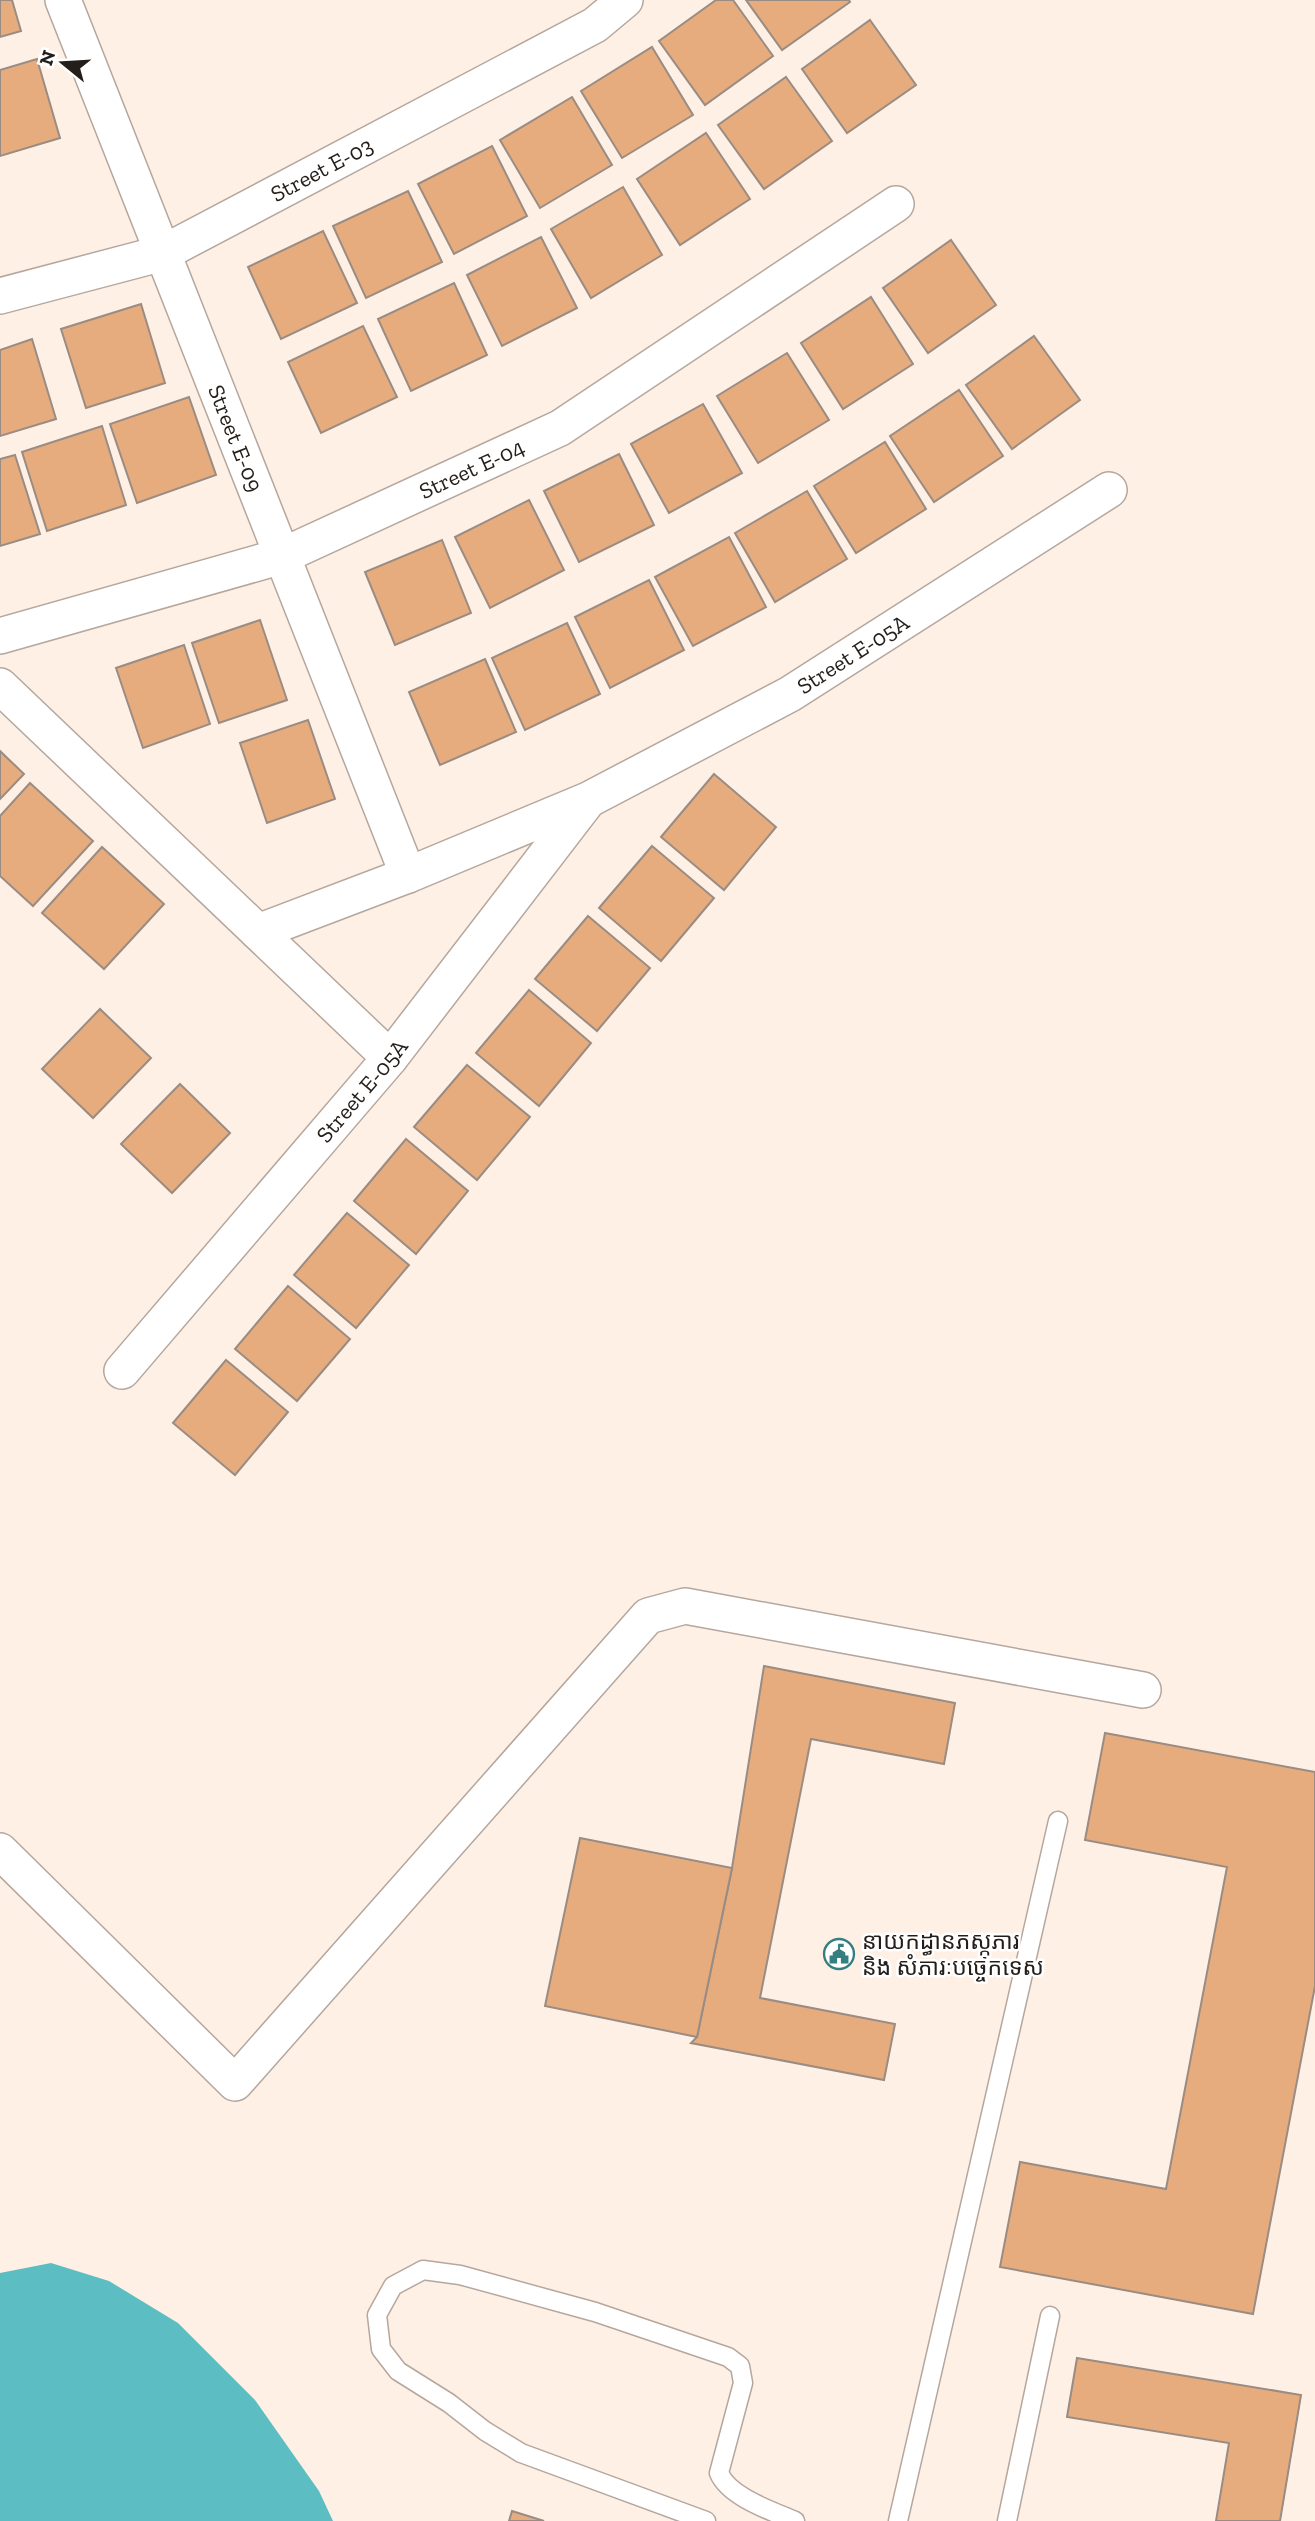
<svg xmlns="http://www.w3.org/2000/svg" width="1315" height="2521" font-family="'Zilla Slab','Noto Sans Khmer',serif">
  <style>
    .water { fill: #5cbec2 }
    .building { fill: #e7ac7e; stroke: #9a8c82; stroke-width: 2 }
    .lines { fill: none; stroke-linecap: round; stroke-linejoin: round }
    .lane-casing { stroke: #b5a79d; stroke-width: 21 }
    .street-casing { stroke: #b5a79d; stroke-width: 38 }
    .lane { stroke: #fff; stroke-width: 18 }
    .street { stroke: #fff; stroke-width: 35 }
    .labels { text-anchor: middle; stroke-width: 5; stroke-linejoin: round; paint-order: stroke }
    .street-label { font-size: 23px; fill: #231e1a; stroke: #fff }
    .poi-label { font-size: 23px; fill: #231e1a; stroke: #fff; text-anchor: start }
  </style>
  <rect width="100%" height="100%" fill="#fef0e5"/>
  <!-- water -->
  <polygon class="water" points="51,2263 109,2281 178,2323 255,2400 319,2491 333,2521 0,2521 0,2273"/>
  <!-- building -->
  <g class="building">
    <polygon points="0,0 12,0 21,31 0,37"/>
    <polygon points="716,0 733,0 773,56 705,105 659,41"/>
    <polygon points="746,0 849,0 850,2 782,50"/>
    <polygon points="870,20 916,85 847,133 802,69"/>
    <polygon points="652,47 693,115 622,158 581,91"/>
    <polygon points="37,59 60,138 0,156 0,70"/>
    <polygon points="786,77 832,141 764,189 718,125"/>
    <polygon points="572,97 612,165 540,208 500,140"/>
    <polygon points="706,133 750,199 680,245 637,179"/>
    <polygon points="492,146 527,216 454,254 418,184"/>
    <polygon points="623,187 662,255 591,298 551,229"/>
    <polygon points="408,191 442,262 366,298 333,226"/>
    <polygon points="323,231 357,303 281,339 248,267"/>
    <polygon points="541,237 577,308 502,346 467,275"/>
    <polygon points="951,240 996,305 928,353 883,288"/>
    <polygon points="454,283 487,355 411,391 378,319"/>
    <polygon points="871,297 913,364 843,409 801,343"/>
    <polygon points="141,304 165,383 86,408 61,329"/>
    <polygon points="363,326 397,397 321,433 288,362"/>
    <polygon points="1034,336 1080,400 1012,449 966,385"/>
    <polygon points="32,339 56,419 0,436 0,350"/>
    <polygon points="787,353 829,420 758,463 717,396"/>
    <polygon points="959,390 1003,456 934,502 890,436"/>
    <polygon points="189,397 216,475 137,503 110,424"/>
    <polygon points="703,404 742,473 669,513 631,444"/>
    <polygon points="102,426 126,505 47,531 22,452"/>
    <polygon points="885,442 926,509 856,553 814,486"/>
    <polygon points="619,454 654,525 579,562 544,491"/>
    <polygon points="15,455 40,534 0,546 0,459"/>
    <polygon points="807,491 847,559 775,602 735,533"/>
    <polygon points="529,500 564,570 490,608 455,537"/>
    <polygon points="729,537 766,607 693,646 655,577"/>
    <polygon points="442,540 471,613 395,645 365,572"/>
    <polygon points="649,580 684,650 610,688 575,617"/>
    <polygon points="260,620 287,700 219,723 192,643"/>
    <polygon points="567,623 600,694 525,730 492,658"/>
    <polygon points="184,645 210,724 143,748 116,668"/>
    <polygon points="485,659 516,732 440,765 409,692"/>
    <polygon points="308,720 335,799 267,823 240,743"/>
    <polygon points="0,751 24,774 0,799"/>
    <polygon points="714,774 776,827 724,890 661,837"/>
    <polygon points="30,783 93,841 33,906 0,876 0,816"/>
    <polygon points="652,846 714,898 661,961 599,908"/>
    <polygon points="102,847 164,904 104,969 42,913"/>
    <polygon points="588,916 650,968 597,1031 535,979"/>
    <polygon points="529,990 591,1043 539,1106 476,1053"/>
    <polygon points="100,1009 151,1058 93,1118 42,1069"/>
    <polygon points="467,1065 530,1117 477,1180 414,1127"/>
    <polygon points="180,1084 230,1133 172,1193 121,1144"/>
    <polygon points="406,1139 468,1191 416,1254 354,1201"/>
    <polygon points="347,1213 409,1265 356,1328 294,1275"/>
    <polygon points="288,1286 350,1339 297,1401 235,1349"/>
    <polygon points="226,1360 288,1412 235,1475 173,1423"/>
    <polygon points="764,1666 955,1703 944,1764 811,1739 760,1998 895,2024 884,2080 691,2043 697,2037 732,1868"/>
    <polygon points="1105,1733 1315,1772 1315,1986 1253,2314 1000,2267 1020,2162 1166,2189 1227,1867 1085,1840"/>
    <polygon points="580,1838 732,1868 697,2037 545,2006"/>
    <polygon points="1077,2358 1301,2395 1280,2521 1216,2521 1229,2443 1067,2417"/>
    <polygon points="512,2511 544,2521 509,2521"/>
  </g>
  <g class="lines">
    <!-- lane casing -->
    <g class="lane-casing">
      <g id="lane">
        <path d="M706 2521 521 2453 485 2431 449 2403 398 2371 381 2349 377 2315 393 2286 423 2270 460 2275 595 2312 728 2357 740 2366 743 2383 719 2473C729 2497 772 2511 795 2521"/>
        <polyline points="898,2521 1058,1821"/>
        <polyline points="1007,2521 1050,2316"/>
      </g>
    </g>
    <!-- street casing -->
    <g class="street-casing">
      <g id="street">
        <path id="s1" d="M63 0 408 875"/>
        <path id="s2" d="M0 296 163 253 595 25 625 0"/>
        <path id="s3" d="M0 636 282 556 560 428 896 204"/>
        <polyline points="0,686 390,1058"/>
        <path id="s4" d="M258 932 408 875 588 800 790 694 1109 490"/>
        <path id="s5" d="M122 1371 390 1058 586 803"/>
        <polyline points="0,1851 235,2083 648,1616 685,1606 1143,1690"/>
      </g>
    </g>
    <!-- lane -->
    <use href="#lane" class="lane"/>
    <!-- street -->
    <use href="#street" class="street"/>
  </g>
  <!-- icons -->
  <defs>
    <g id="civic-ring" transform="scale(1.575)"><circle r="9.5" fill="#fff" stroke="#367f81" stroke-width="1.5"/><path d="M-.6-6.5H3V-4.5H.6V-3L4-1V1h2V6H-6V1h2V-1L-.6-3ZM-1.2 2.5V6h2.4V2.5Z" fill="#367f81"/></g>
  </defs>
  <g fill-rule="evenodd">
    <use href="#civic-ring" x="839" y="1954"/>
  </g>
  <g class="labels">
    <!-- street labels -->
    <g class="street-label">
      <text dy="8" stroke="none"><textPath href="#s2" startOffset="348">Street E-03</textPath></text>
      <text dy="8" stroke="none"><textPath href="#s1" startOffset="471">Street E-09</textPath></text>
      <text dy="8" stroke="none"><textPath href="#s3" startOffset="502">Street E-04</textPath></text>
      <text dy="8" stroke="none"><textPath href="#s4" startOffset="658">Street E-05A</textPath></text>
      <text dy="8" stroke="none"><textPath href="#s5" startOffset="369">Street E-05A</textPath></text>
    </g>
    <!-- poi labels -->
    <g class="poi-label">
      <text x="862" y="1949">នាយកដ្ធានភស្កុភារ<tspan x="862" dy="26">និង សំភារៈបច្ចេកទេស</tspan></text>
    </g>
  </g>
  <!-- north arrow -->
  <g transform="translate(63 63) rotate(288)" stroke="#ffffff" stroke-width="5" paint-order="stroke">
  <path d="M0-5L12 26L0 18L-12 26Z" fill="#231e1a"/>
  <text y="-10" font-size="19" font-weight="bold" text-anchor="middle" fill="#231e1a">N</text>
  </g>
</svg>
